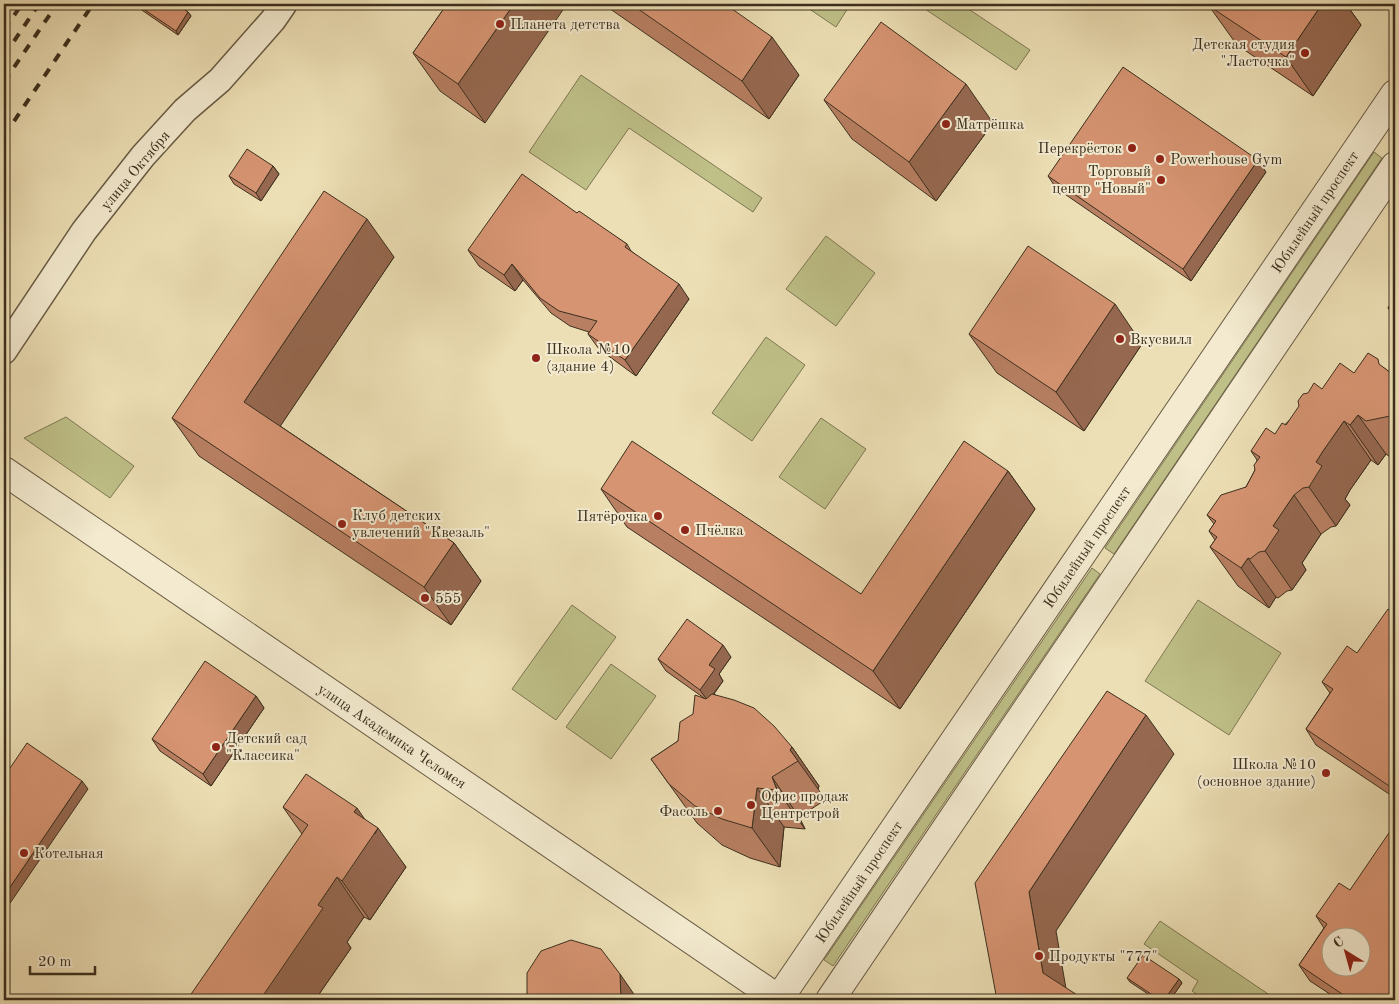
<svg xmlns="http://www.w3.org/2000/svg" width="1399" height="1004" font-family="'Old Standard TT',serif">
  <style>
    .green { fill: #bfc088; stroke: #7d7853 }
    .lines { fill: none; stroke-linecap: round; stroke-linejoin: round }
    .minor-casing { stroke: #685b44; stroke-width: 28 }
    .tertiary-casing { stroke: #685b44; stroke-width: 30 }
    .minor { stroke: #f3eacf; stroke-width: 25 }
    .tertiary { stroke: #f3eacf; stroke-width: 28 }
    .rail { stroke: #3b2f1e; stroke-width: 4; stroke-dasharray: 9 9; stroke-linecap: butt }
    .wall { fill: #b87f62; stroke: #3b2f1e }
    .shaded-wall { fill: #966850; stroke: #3b2f1e }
    .building { fill: #d69472; stroke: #3b2f1e; fill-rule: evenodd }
    .poi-dot { fill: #8f2418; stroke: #f3eacf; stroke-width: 2 }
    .labels { text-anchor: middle; stroke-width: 4; stroke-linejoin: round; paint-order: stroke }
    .poi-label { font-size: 15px; fill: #3b2f1e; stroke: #f3eacf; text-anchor: start }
    .street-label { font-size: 15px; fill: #3b2f1e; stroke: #f3eacf }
  </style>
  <rect width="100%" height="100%" fill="#eddfb5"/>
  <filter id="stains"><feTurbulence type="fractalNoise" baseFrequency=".004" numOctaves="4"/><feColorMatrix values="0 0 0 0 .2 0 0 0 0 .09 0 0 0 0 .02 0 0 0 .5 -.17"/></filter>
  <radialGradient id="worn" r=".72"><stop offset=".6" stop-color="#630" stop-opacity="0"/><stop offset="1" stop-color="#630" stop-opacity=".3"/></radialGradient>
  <!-- green -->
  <g class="green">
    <polygon points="802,4 842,4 848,8 836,27"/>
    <polygon points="928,4 961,4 1030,50 1016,70 925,9"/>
    <polygon points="581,75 762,198 753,212 629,128 586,190 529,152"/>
    <polygon points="1374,152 1382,158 1114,554 1105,548"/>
    <polygon points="826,236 875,273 836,326 786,289"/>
    <polygon points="766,337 805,365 752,441 712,413"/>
    <polygon points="66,417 134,466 110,498 24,438"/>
    <polygon points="821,418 866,449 825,509 779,477"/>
    <polygon points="1092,568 1100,574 833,966 824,960"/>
    <polygon points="1198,600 1281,653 1229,735 1145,681"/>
    <polygon points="572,605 616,637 556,720 512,689"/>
    <polygon points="611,664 656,696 611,759 566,727"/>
    <polygon points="1160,921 1277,1000 1205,1000 1192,991 1198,981 1144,944"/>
  </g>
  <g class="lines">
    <!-- minor casing -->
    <g class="minor-casing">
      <polyline id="minor" points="4,351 84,231 143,156 185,110 220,80 273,20 284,4"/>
    </g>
    <!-- tertiary casing -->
    <g class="tertiary-casing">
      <g id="tertiary">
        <polyline points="4,471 780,1000"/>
        <polyline points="778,1000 1395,94"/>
        <polyline points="830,1000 1395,166"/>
      </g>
    </g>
    <!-- minor -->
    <use href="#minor" class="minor"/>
    <!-- tertiary -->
    <use href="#tertiary" class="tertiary"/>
    <!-- rail -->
    <g class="rail">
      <polyline points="4,30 22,4"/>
      <polyline points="4,56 39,4"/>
      <polyline points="4,82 57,4"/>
      <polyline points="4,136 93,4"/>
    </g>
  </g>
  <!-- wall -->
  <g class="wall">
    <polygon points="133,4 176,4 188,12 191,16 178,35"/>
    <polygon points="447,4 485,123 440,91 413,53"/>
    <polygon points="603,4 725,4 799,75 769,119"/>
    <polygon points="1211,4 1346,4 1361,25 1313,96 1237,45 1209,6"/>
    <polygon points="824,100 993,123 936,201 852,139"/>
    <polygon points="273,166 279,174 261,201 234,184 229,176"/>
    <polygon points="1266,172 1191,281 1056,188 1048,176"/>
    <polygon points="577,213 627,244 631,251 689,299 636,376 599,349 588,334 589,332 570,326 551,313 523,280 515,291 479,266 468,250"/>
    <polygon points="394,257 280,426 454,543 481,581 451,625 199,456 172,418"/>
    <polygon points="1395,297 1395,318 1388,308"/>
    <polygon points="969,334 1142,344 1084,431 997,373"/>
    <polygon points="1384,368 1395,376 1395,460 1394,460 1386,454 1378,465 1371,460 1350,490 1345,499 1350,505 1336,526 1331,527 1321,534 1302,563 1306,570 1292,590 1287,591 1278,598 1276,597 1269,608 1238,586 1210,547 1215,540 1209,531 1214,524 1207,515 1246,487 1255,470 1257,460 1251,451 1275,434 1322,389 1354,373"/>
    <polygon points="1008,471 1035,509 900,709 627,527 601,489 861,594"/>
    <polygon points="1395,614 1395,798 1316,745 1306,729 1330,693 1322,682 1357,653"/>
    <polygon points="731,657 719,674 723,681 714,694 792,747 819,786 818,789 825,800 799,817 805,829 784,827 780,867 750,858 722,845 697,823 651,759 678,741 693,714 704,698 666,671 658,659"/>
    <polygon points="256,696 264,708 211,786 160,751 152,739"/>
    <polygon points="283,807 363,818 406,867 370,920 364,917 347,942 351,948 315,1000 302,834"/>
    <polygon points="1350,890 1395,1000 1339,1000 1310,981 1299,965 1324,928 1316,916"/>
    <polygon points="1127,978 1179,979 1182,983 1170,1000 1157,1000 1130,982"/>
  </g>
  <!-- shaded-wall -->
  <g class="shaded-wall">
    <polygon points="514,4 567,4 485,123 458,84"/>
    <polygon points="1322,4 1346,4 1361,25 1313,96 1286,57"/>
    <polygon points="188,12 191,16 178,35 176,31"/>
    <polygon points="772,37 799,75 769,119 742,81"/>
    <polygon points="966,84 993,123 936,201 909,162"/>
    <polygon points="1258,160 1266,172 1191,281 1183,269"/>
    <polygon points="273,166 279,174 261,201 256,193"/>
    <polygon points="367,219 394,257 271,440 244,402"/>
    <polygon points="512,264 523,280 515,291 504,275"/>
    <polygon points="679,284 689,299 636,376 625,360"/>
    <polygon points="1115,304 1142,344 1084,431 1056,392"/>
    <polygon points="1358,415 1386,454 1378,465 1350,425"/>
    <polygon points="1344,421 1371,460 1350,490 1345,499 1350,505 1336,526 1309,487 1316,462 1323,451"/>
    <polygon points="1008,471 1035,509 900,709 873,671"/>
    <polygon points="1294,495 1321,534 1302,563 1306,570 1292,590 1265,551 1273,526"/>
    <polygon points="454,543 481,581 451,625 424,587"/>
    <polygon points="1248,558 1276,597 1269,608 1241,568"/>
    <polygon points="723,645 731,657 719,674 723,681 708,701 700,690 709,665"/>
    <polygon points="256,696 264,708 211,786 203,774"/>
    <polygon points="1146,715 1174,754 1056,931 1068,1000 1043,973 1029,892"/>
    <polygon points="792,747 819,786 818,789 790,750"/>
    <polygon points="772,777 799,817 805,829 777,790"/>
    <polygon points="82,781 88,789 4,912 4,896"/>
    <polygon points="757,788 784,827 780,867 752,828"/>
    <polygon points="357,808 375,834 378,828 406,867 370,920 342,881 354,812"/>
    <polygon points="337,877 364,917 347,942 351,948 315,1000 260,1000 318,905"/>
    <polygon points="620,974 638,1000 621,1000"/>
    <polygon points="1179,979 1182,983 1170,1000 1164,1000"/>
  </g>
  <!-- building -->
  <g class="building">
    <polygon points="136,4 176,4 188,12 176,31"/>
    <polygon points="447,4 514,4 458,84 413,53"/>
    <polygon points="631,4 725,4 772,37 742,81"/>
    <polygon points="1211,4 1322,4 1286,57 1209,6"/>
    <polygon points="881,22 966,84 909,162 824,100"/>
    <polygon points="1123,67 1258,160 1183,269 1048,176"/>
    <polygon points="247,149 273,166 256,193 229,176"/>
    <polygon points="522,174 577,213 579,211 627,244 625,247 679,284 625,360 588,334 597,321 559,311 540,298 512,264 504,275 468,250"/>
    <polygon points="324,191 367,219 244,402 454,543 424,587 172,418"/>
    <polygon points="1028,246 1115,304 1056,392 969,334"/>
    <polygon points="1395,297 1395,312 1388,308"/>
    <polygon points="1368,353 1378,359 1379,364 1395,376 1395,415 1366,421 1358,415 1350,425 1344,421 1323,451 1316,462 1322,466 1309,487 1303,488 1294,495 1273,526 1279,530 1265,551 1259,552 1250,559 1248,558 1241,568 1210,547 1217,537 1209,531 1216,521 1207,515 1221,495 1246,487 1255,470 1254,465 1260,457 1251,451 1266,428 1275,434 1282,423 1286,425 1299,406 1298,401 1303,394 1308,393 1314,383 1322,389 1340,363 1354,373"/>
    <polygon points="1395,425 1395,437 1390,434"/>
    <polygon points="632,441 861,594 964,441 1008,471 873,671 601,489"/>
    <polygon points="1388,609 1395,614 1395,790 1306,729 1333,689 1322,682 1347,646 1357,653"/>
    <polygon points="687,619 723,645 709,665 715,669 700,690 658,659"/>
    <polygon points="205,661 256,696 203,774 152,739"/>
    <polygon points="1107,691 1146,715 1029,892 1043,973 1085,1000 997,1000 975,883"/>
    <polygon points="712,694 734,700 754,708 774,726 792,747 790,750 798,761 772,777 777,790 757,788 752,828 722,819 695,806 669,784 651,759 678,741 680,722 693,714 695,695 706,699"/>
    <polygon points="27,743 82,781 4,896 4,777"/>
    <polygon points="306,774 357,808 354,812 378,828 342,881 337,877 318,905 323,908 260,1000 187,1000 308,825 283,807"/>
    <path d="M1395 824V1000H1351L1299 965 1327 924 1316 916 1339 883 1350 890ZM1332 936H1362V966H1332Z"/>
    <polygon points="571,940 601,949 620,974 621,1000 527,1000 527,973 541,951"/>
    <polygon points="1143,955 1179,979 1164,1000 1160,1000 1127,978"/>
  </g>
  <!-- markers -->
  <g class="poi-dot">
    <circle cx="500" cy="24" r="5"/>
    <circle cx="1305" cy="53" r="5"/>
    <circle cx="946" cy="124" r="5"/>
    <circle cx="1132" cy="148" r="5"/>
    <circle cx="1160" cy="159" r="5"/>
    <circle cx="1161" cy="180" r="5"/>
    <circle cx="1120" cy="339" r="5"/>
    <circle cx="536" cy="358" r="5"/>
    <circle cx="658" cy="516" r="5"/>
    <circle cx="342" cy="524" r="5"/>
    <circle cx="685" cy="530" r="5"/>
    <circle cx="425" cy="598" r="5"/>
    <circle cx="216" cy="747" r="5"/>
    <circle cx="1326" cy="773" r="5"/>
    <circle cx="751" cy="805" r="5"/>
    <circle cx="718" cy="811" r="5"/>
    <circle cx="24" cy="853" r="5"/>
    <circle cx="1039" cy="956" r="5"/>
  </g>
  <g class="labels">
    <!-- poi labels -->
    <g class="poi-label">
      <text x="510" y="29">Планета детства</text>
      <text x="1295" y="49" text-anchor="end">Детская студия<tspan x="1295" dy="17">"Ласточка"</tspan></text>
      <text x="956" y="129">Матрёшка</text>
      <text x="1122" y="153" text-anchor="end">Перекрёсток</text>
      <text x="1170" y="164">Powerhouse Gym</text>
      <text x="1151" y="176" text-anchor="end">Торговый<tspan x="1151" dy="17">центр "Новый"</tspan></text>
      <text x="1130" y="344">Вкусвилл</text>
      <text x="546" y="354">Школа №10<tspan x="546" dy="17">(здание 4)</tspan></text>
      <text x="352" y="520">Клуб детских<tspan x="352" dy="17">увлечений "Квезаль"</tspan></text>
      <text x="648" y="521" text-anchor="end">Пятёрочка</text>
      <text x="695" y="535">Пчёлка</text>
      <text x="435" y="603">555</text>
      <text x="226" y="743">Детский сад<tspan x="226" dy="17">"Классика"</tspan></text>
      <text x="1316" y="769" text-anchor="end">Школа №10<tspan x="1316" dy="17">(основное здание)</tspan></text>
      <text x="761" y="801">Офис продаж<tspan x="761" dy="17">Центрстрой</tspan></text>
      <text x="708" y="816" text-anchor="end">Фасоль</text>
      <text x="34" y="858">Котельная</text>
      <text x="1049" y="961">Продукты "777"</text>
    </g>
    <!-- street labels -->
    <g class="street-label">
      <text transform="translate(135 170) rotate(-50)" y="5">улица Октября</text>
      <text transform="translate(1315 212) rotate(-56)" y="5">Юбилейный проспект</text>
      <text transform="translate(1087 547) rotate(-56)" y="5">Юбилейный проспект</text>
      <text transform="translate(392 736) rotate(34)" y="5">улица Академика Челомея</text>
      <text transform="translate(859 882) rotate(-56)" y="5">Юбилейный проспект</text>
    </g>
  </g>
  <!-- margin -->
  <rect width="1399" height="1004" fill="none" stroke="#eddfb5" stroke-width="20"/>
  <rect x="5" y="5" width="1389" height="994" fill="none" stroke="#3b2f1e" stroke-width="2.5"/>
  <rect x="10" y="10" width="1379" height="984" fill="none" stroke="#3b2f1e"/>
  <!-- north arrow -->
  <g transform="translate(1346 952) rotate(323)"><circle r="24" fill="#f3eacf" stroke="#a99f88"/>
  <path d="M0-4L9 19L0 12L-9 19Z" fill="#8f2418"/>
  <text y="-8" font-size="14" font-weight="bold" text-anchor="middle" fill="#3b2f1e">С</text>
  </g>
  <!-- scale -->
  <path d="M30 966v8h65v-8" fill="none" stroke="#3b2f1e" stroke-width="2.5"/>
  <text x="38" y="966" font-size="15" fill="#3b2f1e" stroke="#f3eacf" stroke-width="4" paint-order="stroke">20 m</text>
  <rect width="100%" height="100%" filter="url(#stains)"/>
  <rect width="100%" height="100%" fill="url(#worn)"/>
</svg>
